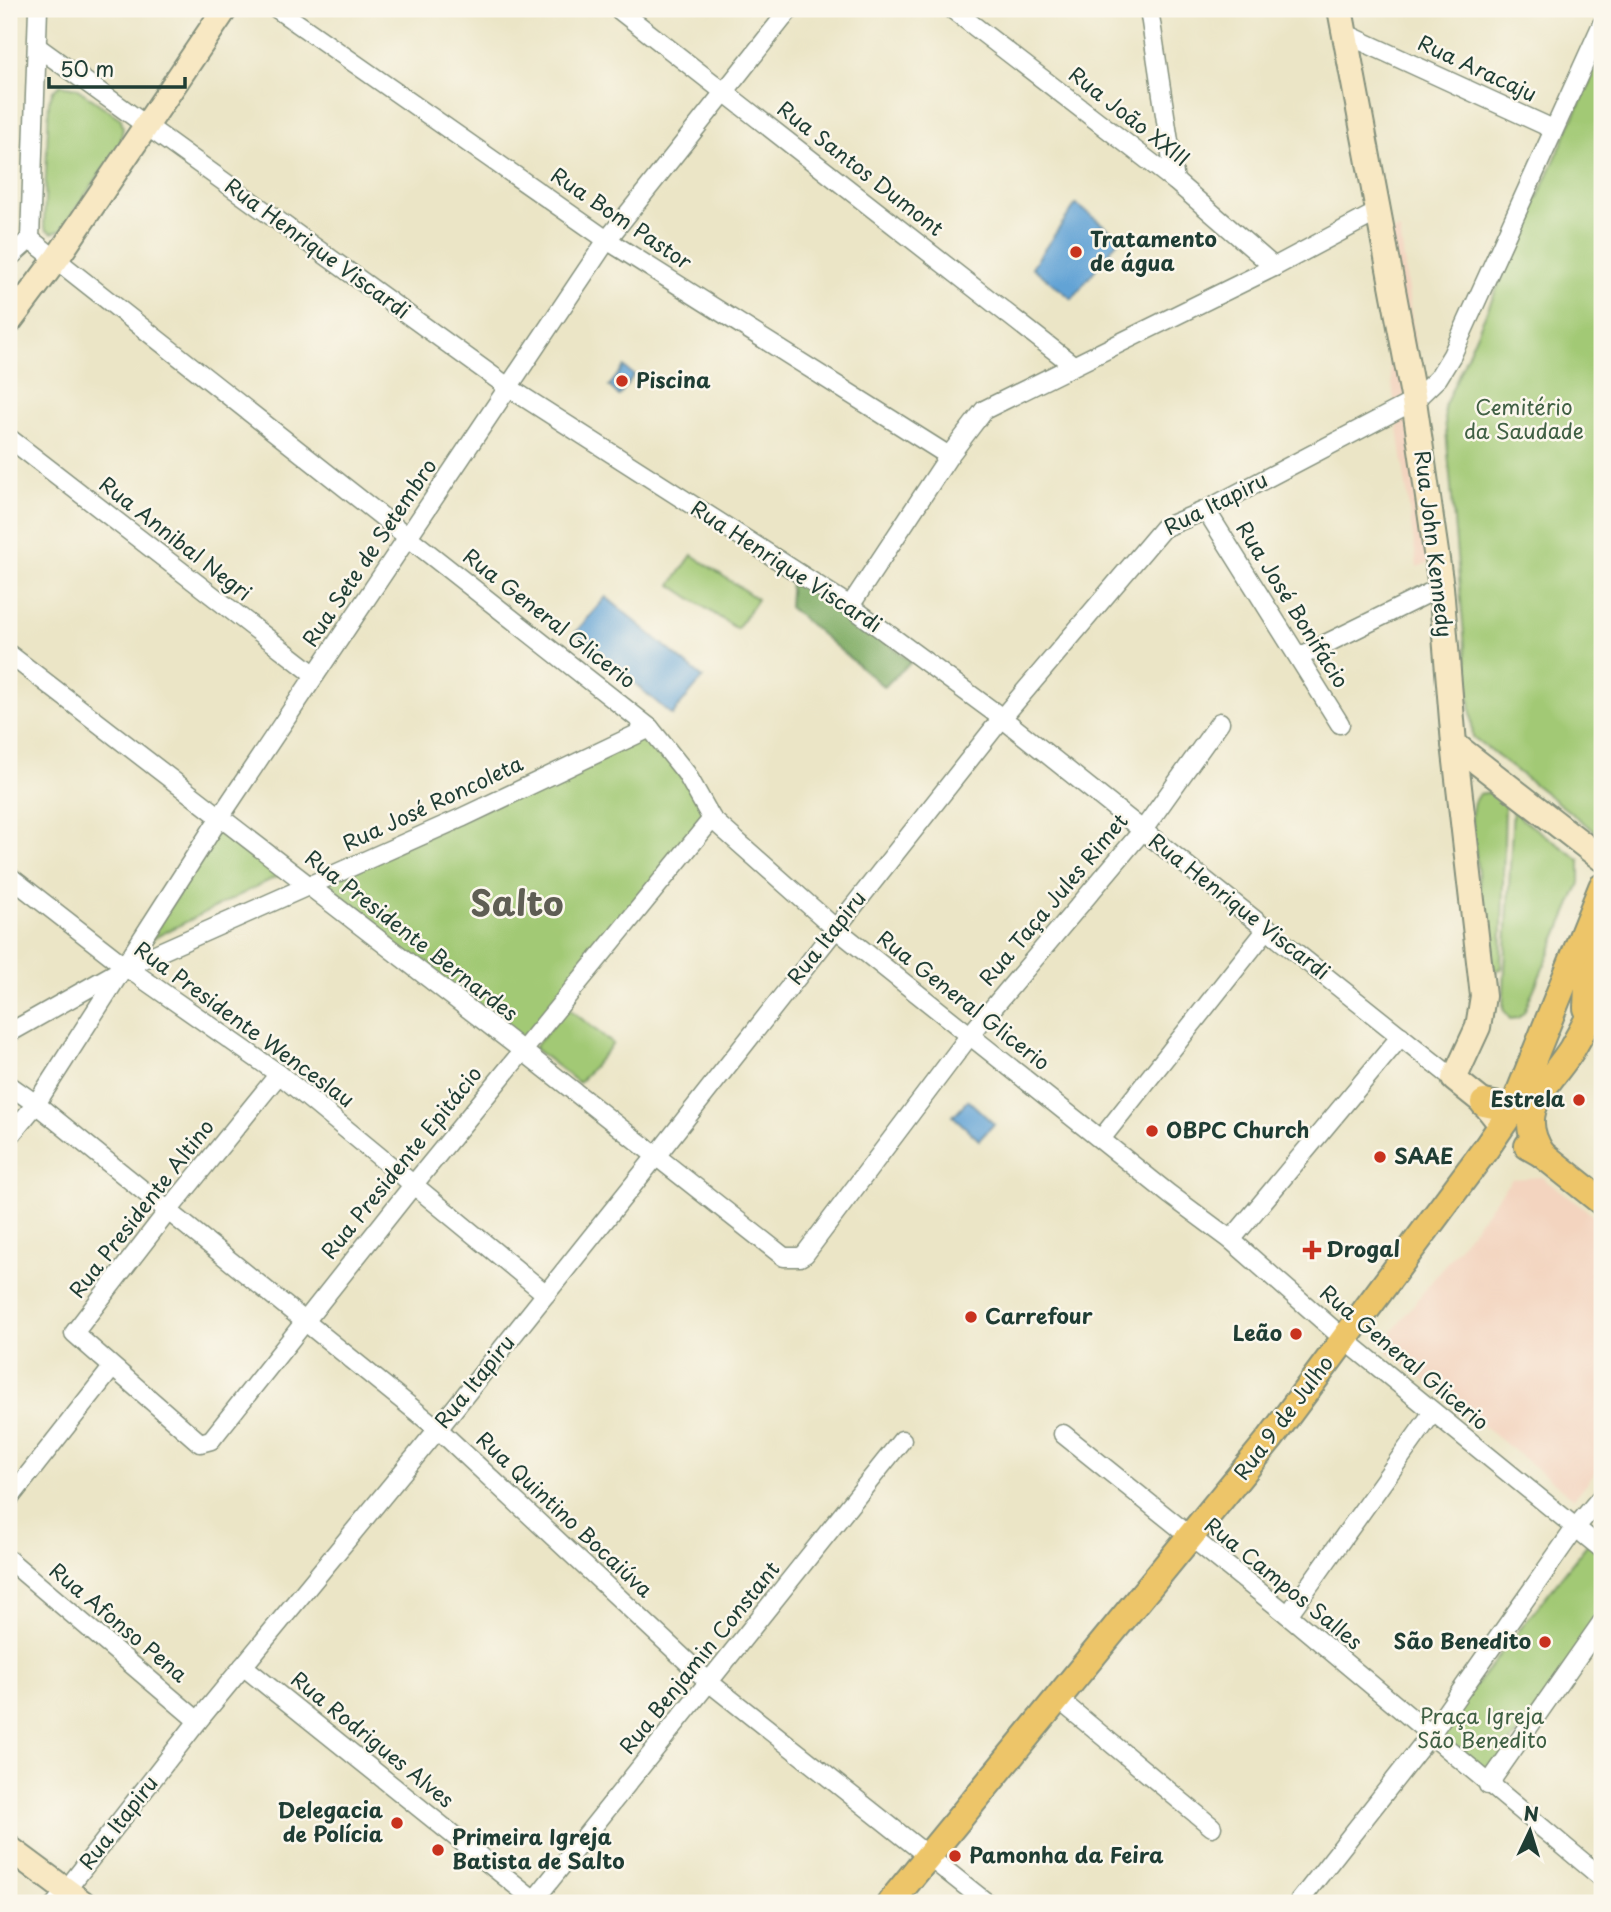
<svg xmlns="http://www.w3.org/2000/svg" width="1611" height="1912" font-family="'Playpen Sans',sans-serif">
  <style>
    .built { fill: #f3d4bf }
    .green { fill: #a2c974; stroke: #608354; stroke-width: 2 }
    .forest { fill: #81ad66; stroke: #50754d; stroke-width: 2 }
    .water { fill: #62a3d5; stroke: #407084; stroke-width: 2 }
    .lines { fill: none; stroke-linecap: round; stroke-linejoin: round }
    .street-casing { stroke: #85917d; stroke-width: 21 }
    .secondary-casing { stroke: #85917d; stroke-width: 28 }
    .primary-casing { stroke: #85917d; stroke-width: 30 }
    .street { stroke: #fff; stroke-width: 18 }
    .secondary { stroke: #f8e8c3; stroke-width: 24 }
    .primary { stroke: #edc569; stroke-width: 26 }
    .poi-dot { fill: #c8321e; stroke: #fbf7ec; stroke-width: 2.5 }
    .labels { text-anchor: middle; stroke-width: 5; stroke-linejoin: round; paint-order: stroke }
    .street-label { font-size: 21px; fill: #1f3d34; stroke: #fbf7ec }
    .poi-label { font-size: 21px; font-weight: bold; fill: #1f3d34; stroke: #fbf7ec; text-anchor: start }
    .park-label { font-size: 21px; fill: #406044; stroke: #fbf7ec }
    .town-label { font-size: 35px; font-weight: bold; fill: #5f5e54; stroke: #fbf7ec }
  </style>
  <rect width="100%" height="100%" fill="#fbf7ec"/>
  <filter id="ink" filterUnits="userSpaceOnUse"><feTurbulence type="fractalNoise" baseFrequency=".0143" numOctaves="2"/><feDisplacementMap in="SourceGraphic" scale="14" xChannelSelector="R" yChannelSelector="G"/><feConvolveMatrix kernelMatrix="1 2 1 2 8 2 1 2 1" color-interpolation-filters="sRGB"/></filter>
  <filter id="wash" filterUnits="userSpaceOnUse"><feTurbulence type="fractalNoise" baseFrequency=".00686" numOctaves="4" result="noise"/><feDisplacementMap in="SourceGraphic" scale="28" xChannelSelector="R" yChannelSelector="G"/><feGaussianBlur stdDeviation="1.57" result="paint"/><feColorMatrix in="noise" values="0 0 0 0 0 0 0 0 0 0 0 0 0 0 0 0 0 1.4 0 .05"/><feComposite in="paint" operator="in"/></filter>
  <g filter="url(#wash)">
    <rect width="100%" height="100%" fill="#ebe5c6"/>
    <!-- built -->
    <g class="built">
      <polygon points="1400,230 1443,558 1417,567 1372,237"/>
      <polygon points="1541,1177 1602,1222 1602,1465 1574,1498 1388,1352 1389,1336 1512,1179"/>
    </g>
    <!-- green -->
    <g class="green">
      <polygon points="1602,54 1602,837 1473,737 1444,407"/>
      <polygon points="61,85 76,88 121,119 123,128 120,145 61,230 52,233 46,230 44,224 49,101 53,91"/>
      <polygon points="692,555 757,599 737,629 671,585"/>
      <polygon points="652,732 710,820 523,1047 313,888"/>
      <polygon points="1491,792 1505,804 1501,969 1490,971 1471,816 1474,802 1479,794"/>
      <polygon points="1513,807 1522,819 1580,860 1580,883 1524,1012 1518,1018 1510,1019 1503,1009"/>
      <polygon points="221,826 282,874 148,941"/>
      <polygon points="567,1007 613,1044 579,1083 534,1048"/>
      <polygon points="1589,1542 1602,1552 1602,1619 1487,1775 1437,1734"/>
    </g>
    <!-- forest -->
    <polygon class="forest" points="791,577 856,617 911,662 884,687 789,607"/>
    <!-- water -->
    <g class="water">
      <polygon points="1076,204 1120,238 1072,299 1032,267"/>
      <polygon points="624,367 634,375 619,396 609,386"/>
      <polygon points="606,597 703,678 672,715 575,633"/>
      <polygon points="968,1100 994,1124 979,1140 953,1116"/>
    </g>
  </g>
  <g filter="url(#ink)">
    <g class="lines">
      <!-- street casing -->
      <g class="street-casing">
        <g id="street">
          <polyline points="38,9 30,239 650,728 686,773 712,819 835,928 1169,1194 1231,1240 1344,1339 1602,1549"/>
          <polyline points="277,9 607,240 949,456"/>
          <polyline points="618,9 1073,365"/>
          <polyline points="952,9 1175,181 1274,267"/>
          <polyline points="1149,9 1175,181"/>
          <polyline points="1344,33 1553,129"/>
          <polyline points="39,48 508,387 850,606 1002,718 1454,1079"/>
          <polyline points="9,258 30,239"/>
          <polyline points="9,438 315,675"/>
          <polyline points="1206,510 1340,724"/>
          <polyline points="850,606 949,456 984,410 1274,267 1379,211"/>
          <polyline points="9,654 523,1051 784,1257 800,1257 805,1254 970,1035 1143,830 1220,722"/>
          <polyline points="1299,657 1441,587"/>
          <polyline points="9,876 126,967 279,1074 546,1294"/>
          <polyline points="9,1033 126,967 461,818 650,728"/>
          <polyline points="279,1074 168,1211 74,1333 200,1443 211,1440 414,1184 712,819"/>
          <polyline points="9,1085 36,1104 438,1429 710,1683 987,1903"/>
          <polyline points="9,1137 36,1104 220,817 607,240 790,9"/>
          <polyline points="1101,1139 1268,928"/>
          <polyline points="1231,1240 1401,1036"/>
          <polyline points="1063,1434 1288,1615 1602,1878"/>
          <polyline points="9,1499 112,1368"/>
          <polyline points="9,1560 198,1721"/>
          <polyline points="1288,1615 1433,1412"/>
          <polyline points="243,1666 538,1903"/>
          <polyline points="1057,1698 1212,1827"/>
          <polyline points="1488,1785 1602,1622"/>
          <polyline points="56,1903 198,1721 438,1429 657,1155 1002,718 1163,528 1206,510 1414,401 1438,378 1452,355 1602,24"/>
          <polyline points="532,1903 902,1440"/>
          <polyline points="1298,1903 1430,1735 1576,1527 1602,1496"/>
        </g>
      </g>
      <!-- secondary casing -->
      <g class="secondary-casing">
        <g id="secondary">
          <polyline points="1340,9 1414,401 1441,587 1454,744 1483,996 1478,1027 1454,1079 1484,1103 1495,1117"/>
          <polyline points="9,322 57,258 225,9"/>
          <polyline points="1454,744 1602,859"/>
          <polyline points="9,1848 83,1903"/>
        </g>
      </g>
      <!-- primary casing -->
      <g class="primary-casing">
        <g id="primary">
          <polyline points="1587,1008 1588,985 1602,952"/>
          <polyline points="1484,1103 1513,1109 1527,1106"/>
          <polyline points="1528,1146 1542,1154 1602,1202"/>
          <path d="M1542 1154C1512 1110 1549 1085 1572 1049 1583 1030 1593 1010 1602 990"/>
          <polyline points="890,1903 1270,1439 1487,1147 1513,1109 1602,887"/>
        </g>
      </g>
      <!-- street -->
      <use href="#street" class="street"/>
      <!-- secondary -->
      <use href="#secondary" class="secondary"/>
      <!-- primary -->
      <use href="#primary" class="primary"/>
    </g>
  </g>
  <!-- markers -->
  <g class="poi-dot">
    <circle cx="1076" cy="252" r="7"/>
    <circle cx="622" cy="381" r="7"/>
    <circle cx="1579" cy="1100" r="7"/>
    <circle cx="1152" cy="1131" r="7"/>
    <circle cx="1380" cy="1157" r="7"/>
    <path d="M1308.5 1239.5h7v7h7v7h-7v7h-7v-7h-7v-7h7z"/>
    <circle cx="971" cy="1317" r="7"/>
    <circle cx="1296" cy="1334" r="7"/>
    <circle cx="1545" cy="1642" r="7"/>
    <circle cx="397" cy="1823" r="7"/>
    <circle cx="438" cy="1850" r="7"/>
    <circle cx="955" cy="1856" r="7"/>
  </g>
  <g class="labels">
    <!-- street labels -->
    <g class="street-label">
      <text transform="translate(1477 69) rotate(25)" y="7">Rua Aracaju</text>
      <text transform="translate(1129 117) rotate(38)" y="7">Rua João XXIII</text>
      <text transform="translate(860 169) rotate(38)" y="7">Rua Santos Dumont</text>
      <text transform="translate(621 219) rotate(34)" y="7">Rua Bom Pastor</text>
      <text transform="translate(317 249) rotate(36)" y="7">Rua Henrique Viscardi</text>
      <text transform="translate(1216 504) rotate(-27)" y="7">Rua Itapiru</text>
      <text transform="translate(175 539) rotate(38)" y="7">Rua Annibal Negri</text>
      <text transform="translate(1433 544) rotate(83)" y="7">Rua John Kennedy</text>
      <text transform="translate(370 553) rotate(-56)" y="7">Rua Sete de Setembro</text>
      <text transform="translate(786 567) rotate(33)" y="7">Rua Henrique Viscardi</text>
      <text transform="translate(1292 605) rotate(58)" y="7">Rua José Bonifácio</text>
      <text transform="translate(549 619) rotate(38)" y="7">Rua General Glicerio</text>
      <text transform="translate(433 804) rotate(-25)" y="7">Rua José Roncoleta</text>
      <text transform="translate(1054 900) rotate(-50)" y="7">Rua Taça Jules Rimet</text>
      <text transform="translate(1239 907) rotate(38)" y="7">Rua Henrique Viscardi</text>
      <text transform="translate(411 936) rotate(38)" y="7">Rua Presidente Bernardes</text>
      <text transform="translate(827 938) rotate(-52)" y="7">Rua Itapiru</text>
      <text transform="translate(963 1001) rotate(38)" y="7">Rua General Glicerio</text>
      <text transform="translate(244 1025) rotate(36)" y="7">Rua Presidente Wenceslau</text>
      <text transform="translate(402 1163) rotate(-51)" y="7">Rua Presidente Epitácio</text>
      <text transform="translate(142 1209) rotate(-52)" y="7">Rua Presidente Altino</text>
      <text transform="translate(1404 1358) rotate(40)" y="7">Rua General Glicerio</text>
      <text transform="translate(475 1382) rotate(-51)" y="7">Rua Itapiru</text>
      <text transform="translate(1284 1418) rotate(-53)" y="7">Rua 9 de Julho</text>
      <text transform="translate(564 1515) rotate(43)" y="7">Rua Quintino Bocaiúva</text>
      <text transform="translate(1283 1584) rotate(39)" y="7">Rua Campos Salles</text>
      <text transform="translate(118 1623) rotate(40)" y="7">Rua Afonso Pena</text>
      <text transform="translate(700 1658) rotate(-51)" y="7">Rua Benjamin Constant</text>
      <text transform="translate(372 1740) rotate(39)" y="7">Rua Rodrigues Alves</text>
      <text transform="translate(119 1823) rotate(-52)" y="7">Rua Itapiru</text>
    </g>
    <!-- poi labels -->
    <g class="poi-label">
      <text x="1090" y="247">Tratamento<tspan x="1090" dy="24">de água</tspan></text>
      <text x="636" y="388">Piscina</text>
      <text x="1565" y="1107" text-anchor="end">Estrela</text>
      <text x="1166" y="1138">OBPC Church</text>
      <text x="1394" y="1164">SAAE</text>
      <text x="1326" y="1257">Drogal</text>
      <text x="985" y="1324">Carrefour</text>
      <text x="1282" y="1341" text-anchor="end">Leão</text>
      <text x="1531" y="1649" text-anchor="end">São Benedito</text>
      <text x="383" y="1818" text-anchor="end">Delegacia<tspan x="383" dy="24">de Polícia</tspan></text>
      <text x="452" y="1845">Primeira Igreja<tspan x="452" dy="24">Batista de Salto</tspan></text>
      <text x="969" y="1863">Pamonha da Feira</text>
    </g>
    <!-- park labels -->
    <g class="park-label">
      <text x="1524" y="415">Cemitério<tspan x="1524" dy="24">da Saudade</tspan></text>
      <text x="1482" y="1724">Praça Igreja<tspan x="1482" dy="24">São Benedito</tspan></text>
    </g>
    <!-- town labels -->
    <g class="town-label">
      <text x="517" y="916">Salto</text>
    </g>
  </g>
  <!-- margin -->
  <rect width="1611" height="1912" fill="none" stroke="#fbf7ec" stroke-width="35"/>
  <!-- north arrow -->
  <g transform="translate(1530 1831) rotate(4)" stroke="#fbf7ec" stroke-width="5" paint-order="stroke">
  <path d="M0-5L12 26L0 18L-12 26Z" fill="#1f3d34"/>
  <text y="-10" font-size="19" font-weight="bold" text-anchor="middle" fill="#1f3d34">N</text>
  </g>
  <!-- scale -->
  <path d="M49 77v10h136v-10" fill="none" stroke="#1f3d34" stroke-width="3.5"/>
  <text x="60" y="77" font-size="21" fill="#1f3d34" stroke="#fbf7ec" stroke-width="5" paint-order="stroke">50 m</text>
</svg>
